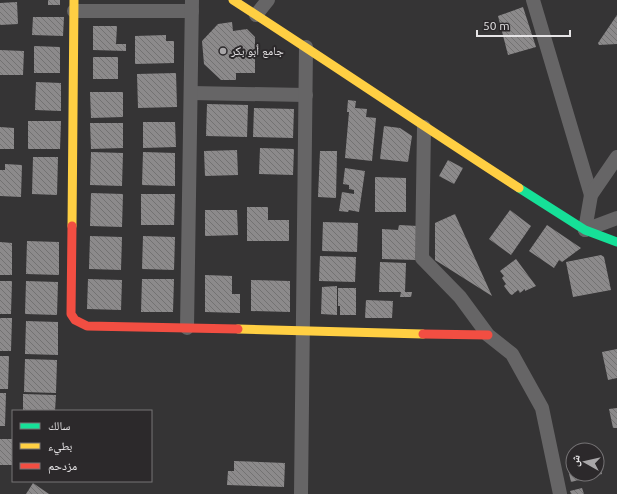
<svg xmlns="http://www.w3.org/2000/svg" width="617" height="494" font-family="Ubuntu,'Noto Naskh Arabic',sans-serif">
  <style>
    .building { fill: url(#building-back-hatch) }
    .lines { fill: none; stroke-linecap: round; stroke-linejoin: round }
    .street { stroke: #666566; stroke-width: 14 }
    .fast { stroke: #16e098; stroke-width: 9 }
    .slow { stroke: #ffcf43; stroke-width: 9 }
    .jam { stroke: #f24e42; stroke-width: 9 }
    .poi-dot { fill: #a8a6a8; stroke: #2c292b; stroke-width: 1.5 }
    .labels { text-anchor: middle; stroke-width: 4; stroke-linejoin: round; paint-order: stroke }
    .poi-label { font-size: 12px; fill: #e6e4e6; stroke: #2c292b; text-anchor: start }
  </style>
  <defs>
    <pattern id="building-back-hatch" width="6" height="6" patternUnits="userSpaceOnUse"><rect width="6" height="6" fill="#8c8a8b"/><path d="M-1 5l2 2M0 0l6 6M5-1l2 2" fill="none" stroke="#737272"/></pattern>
  </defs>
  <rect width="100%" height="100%" fill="#353435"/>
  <!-- building -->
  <g class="building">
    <rect x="48" y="0" width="12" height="5"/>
    <polygon points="17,2 18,24 0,25 0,3"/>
    <polygon points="523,7 536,47 508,55 498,16"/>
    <polygon points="617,15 617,44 599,45 598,43"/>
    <polygon points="33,17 64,17 63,36 32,35"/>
    <polygon points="232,22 233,31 247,29 255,37 255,73 236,73 236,80 221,80 204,64 202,41 218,24"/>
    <polygon points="93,26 117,26 116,44 126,44 126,51 93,50"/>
    <polygon points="166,35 166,41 174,41 174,63 135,64 135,36"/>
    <polygon points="34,46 60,47 60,73 34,73"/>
    <polygon points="0,50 24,51 23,75 0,75"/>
    <rect x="93" y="57" width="25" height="22"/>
    <polygon points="176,73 177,107 138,108 137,74"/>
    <polygon points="36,82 61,83 61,111 35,110"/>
    <polygon points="90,92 123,92 123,117 91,118"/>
    <polygon points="348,100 356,101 355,108 367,109 366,117 376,118 372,161 345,158 349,112 347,112"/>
    <polygon points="207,104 248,105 247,137 206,136"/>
    <polygon points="254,108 294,109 293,138 253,137"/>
    <polygon points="28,121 61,121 60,149 28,149"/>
    <polygon points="143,122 175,122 176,147 143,148"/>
    <polygon points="90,123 123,123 123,148 91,149"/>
    <polygon points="384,126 400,128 412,136 408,162 380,159"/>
    <polygon points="0,127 14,128 14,149 0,149"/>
    <polygon points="260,148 294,149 293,175 259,174"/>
    <polygon points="237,150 238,175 205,176 204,151"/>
    <polygon points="320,151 337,151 336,198 318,197"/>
    <polygon points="91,152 123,153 122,186 90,185"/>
    <polygon points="143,152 175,153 175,186 142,185"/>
    <polygon points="33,157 58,157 57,195 32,194"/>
    <polygon points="448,160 463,168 454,184 439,176"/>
    <polygon points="5,164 22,165 21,197 0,196 0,170 5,170"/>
    <polygon points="345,168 365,171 359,212 349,210 348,212 339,211 342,192 354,194 354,190 349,189 349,185 343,184"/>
    <polygon points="375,177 406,178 406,212 375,212"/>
    <polygon points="91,193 123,194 122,227 90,226"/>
    <polygon points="141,194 175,194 174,225 141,225"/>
    <polygon points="247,207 268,207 268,220 289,220 289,241 247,241"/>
    <polygon points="205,210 237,210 238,235 205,236"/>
    <polygon points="510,210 531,226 511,255 489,239"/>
    <polygon points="455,214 492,296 435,260 435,223"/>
    <polygon points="323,222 358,223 357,252 322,251"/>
    <polygon points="399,225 418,226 417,260 382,259 382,229 398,230"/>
    <polygon points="547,225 581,248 562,262 559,260 554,268 529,251"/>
    <polygon points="90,236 122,237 121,270 89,269"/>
    <polygon points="143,236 175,237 174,270 142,269"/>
    <polygon points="27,241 59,242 59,275 26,274"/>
    <polygon points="0,242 12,243 12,275 0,275"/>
    <polygon points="601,255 604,257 611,290 573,297 566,262"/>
    <polygon points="320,256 356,257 355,282 319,281"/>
    <polygon points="516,259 536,286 525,291 525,289 520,293 518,290 512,295 510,294 504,286 506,284 502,278 504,276 500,271"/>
    <polygon points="380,262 406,263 405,292 412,292 411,297 400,297 401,292 379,292"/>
    <polygon points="205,275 232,276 232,294 240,294 240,313 205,312"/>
    <polygon points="88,279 122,280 121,310 87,309"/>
    <polygon points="142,279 174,279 173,312 141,312"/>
    <polygon points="251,280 290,281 290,312 251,311"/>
    <polygon points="0,281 12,281 11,314 0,314"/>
    <polygon points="26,281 58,282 57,315 25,314"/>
    <polygon points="337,286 337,315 321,314 322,287"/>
    <polygon points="338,288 356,288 356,315 340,315 340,306 338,306"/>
    <polygon points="366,300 393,301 392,318 365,318"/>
    <polygon points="0,318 12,318 11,351 0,351"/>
    <polygon points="26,321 58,322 58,355 25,354"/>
    <polygon points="617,349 617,378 608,380 602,352"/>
    <polygon points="0,356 9,356 8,389 0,389"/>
    <polygon points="25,359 57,360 56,393 24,392"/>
    <polygon points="0,393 6,393 5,426 0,426"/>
    <polygon points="23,394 56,395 55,411 23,411"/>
    <polygon points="617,408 617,428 613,428 609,409"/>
    <rect x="0" y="439" width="13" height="26"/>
    <polygon points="597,455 602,474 571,482 567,465 573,463 573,474 597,474"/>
    <polygon points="234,461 285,463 284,487 227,485 228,471 234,471"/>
    <polygon points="33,483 49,494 26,494"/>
    <polygon points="582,488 584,494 571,494 570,491"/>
  </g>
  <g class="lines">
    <!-- street -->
    <g class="street">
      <polyline points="533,0 591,195"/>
      <polyline points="74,11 192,11"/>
      <polyline points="256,15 268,0"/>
      <polyline points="191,93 306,95"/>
      <polyline points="424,127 422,258 460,297 488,335 512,354 542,408 560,494"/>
      <polyline points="585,230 591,195 617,157"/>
      <polyline points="585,230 617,218"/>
      <polyline points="187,328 192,0"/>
      <polyline points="301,494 306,47"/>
    </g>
    <!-- fast -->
    <polyline class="fast" points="519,188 585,230 617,242"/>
    <!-- slow -->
    <g class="slow">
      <path d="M233 0C329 62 423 126 519 188"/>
      <polyline points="72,226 74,0"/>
      <polyline points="238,329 423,334"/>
    </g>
    <!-- jam -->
    <g class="jam">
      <polyline points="72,226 71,314 75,320 87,326 238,329"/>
      <polyline points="423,334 488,335"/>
    </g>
  </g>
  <!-- markers -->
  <circle class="poi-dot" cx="223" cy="51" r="4"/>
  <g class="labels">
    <!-- poi labels -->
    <g class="poi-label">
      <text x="231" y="55">جامع أبو بكر</text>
    </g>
  </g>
  <!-- legend -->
  <rect x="12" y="410" width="140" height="72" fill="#2c292b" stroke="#767476"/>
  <rect x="20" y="423" width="20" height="6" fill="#16e098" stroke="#767476"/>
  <text x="48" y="430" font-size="12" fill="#e6e4e6">سالك</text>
  <rect x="20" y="443" width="20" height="6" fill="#ffcf43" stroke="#767476"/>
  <text x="48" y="450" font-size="12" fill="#e6e4e6">بطيء</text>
  <rect x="20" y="463" width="20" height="6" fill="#f24e42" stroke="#767476"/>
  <text x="48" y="470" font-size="12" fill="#e6e4e6">مزدحم</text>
  <!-- north arrow -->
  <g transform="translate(585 462) rotate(278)"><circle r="19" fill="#2c292b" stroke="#767476"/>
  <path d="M0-3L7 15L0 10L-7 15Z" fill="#a8a6a8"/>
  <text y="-6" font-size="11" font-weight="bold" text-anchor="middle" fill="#e6e4e6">ش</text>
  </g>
  <!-- scale -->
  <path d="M477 30v6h93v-6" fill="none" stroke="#e6e4e6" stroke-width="2"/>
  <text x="483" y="30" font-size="12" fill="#e6e4e6" stroke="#2c292b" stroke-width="3" paint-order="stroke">50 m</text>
</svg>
